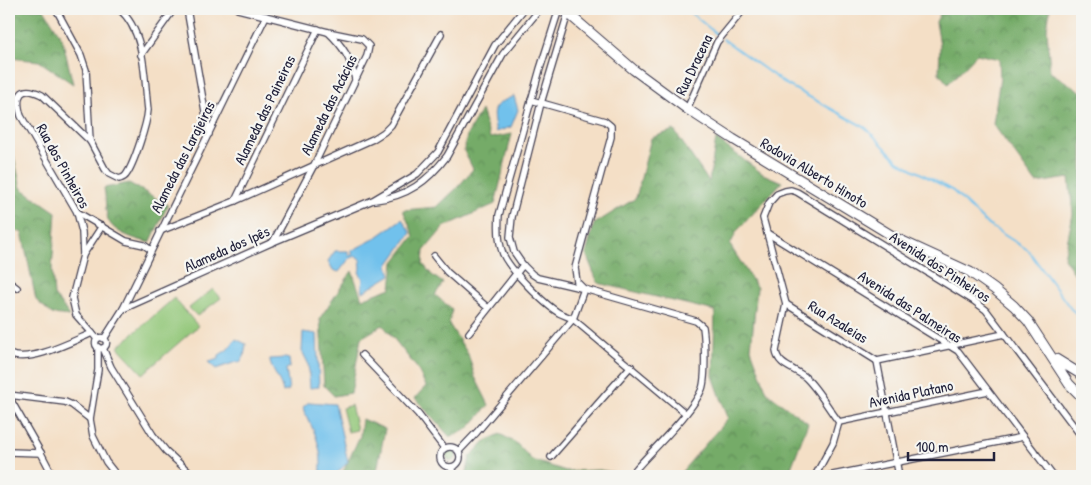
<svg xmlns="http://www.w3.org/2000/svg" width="1091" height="485" font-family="'Patrick Hand',sans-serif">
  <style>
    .grass { fill: url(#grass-dots); stroke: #5a7459 }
    .forest { fill: url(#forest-crowns); stroke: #4b6652 }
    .pitch { fill: #91c677; stroke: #5a7459 }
    .water { fill: #71c1ec; stroke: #4a7294 }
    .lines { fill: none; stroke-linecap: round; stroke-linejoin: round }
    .stream { stroke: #71c1ec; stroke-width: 2 }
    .street-casing { stroke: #423e50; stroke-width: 8 }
    .primary-casing { stroke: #423e50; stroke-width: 11 }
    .street { stroke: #fff; stroke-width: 5.5 }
    .primary { stroke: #fff; stroke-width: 9 }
    .labels { text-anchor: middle; stroke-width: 4.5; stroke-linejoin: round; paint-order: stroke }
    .street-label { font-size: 15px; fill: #22223b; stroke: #f6f6f2 }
  </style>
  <defs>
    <pattern id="grass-dots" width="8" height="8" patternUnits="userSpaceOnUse" patternTransform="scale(1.25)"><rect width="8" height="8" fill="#91c677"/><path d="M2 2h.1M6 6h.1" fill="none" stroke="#76a063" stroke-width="1.8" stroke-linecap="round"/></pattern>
    <pattern id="forest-crowns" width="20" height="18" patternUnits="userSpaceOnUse" patternTransform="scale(1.25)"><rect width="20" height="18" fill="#74ab68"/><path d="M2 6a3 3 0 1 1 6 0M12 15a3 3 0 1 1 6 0" fill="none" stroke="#5f8b57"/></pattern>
  </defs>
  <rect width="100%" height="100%" fill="#f6f6f2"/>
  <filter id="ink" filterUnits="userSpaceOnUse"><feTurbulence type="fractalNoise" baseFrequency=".02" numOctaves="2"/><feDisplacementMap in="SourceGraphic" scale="10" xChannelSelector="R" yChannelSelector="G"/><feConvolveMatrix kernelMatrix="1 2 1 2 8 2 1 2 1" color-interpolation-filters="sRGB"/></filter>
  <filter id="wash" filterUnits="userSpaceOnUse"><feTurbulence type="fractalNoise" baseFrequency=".0096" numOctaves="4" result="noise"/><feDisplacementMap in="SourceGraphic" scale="20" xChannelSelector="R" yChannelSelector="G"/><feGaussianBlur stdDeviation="1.12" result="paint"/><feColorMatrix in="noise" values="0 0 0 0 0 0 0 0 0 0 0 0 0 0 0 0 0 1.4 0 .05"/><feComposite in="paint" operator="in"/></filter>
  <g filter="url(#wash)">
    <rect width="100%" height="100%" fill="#f4dfc6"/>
    <!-- grass -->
    <circle class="grass" cx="451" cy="455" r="5.5"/>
    <!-- forest -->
    <g class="forest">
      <polygon points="9,9 44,9 62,38 73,84 39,61 10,58 10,138 21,188 56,212 52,270 54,295 70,316 52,314 36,300 22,232 9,231"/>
      <polygon points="942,9 1050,9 1047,29 1050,72 1082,92 1082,285 1064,258 1073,214 1069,178 1036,183 993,124 1000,78 999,59 977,54 948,84 939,73 940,45 936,22"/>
      <polygon points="481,110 490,138 512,134 495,204 444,227 424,251 423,264 432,275 443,283 435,295 452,309 449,324 468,354 475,377 489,405 468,429 450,437 415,398 426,386 417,368 383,325 361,338 351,393 334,396 324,386 320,318 352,271 362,299 391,288 394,262 414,236 403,210 437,207 458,187 473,169 464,151 467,135"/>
      <polygon points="674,130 709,182 716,139 763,174 782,182 737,231 730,245 757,288 751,349 767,392 808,423 788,476 678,476 728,418 713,376 715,311 598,283 586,254 594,224 636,198 651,138"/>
      <path d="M129 183 168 205 150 243C136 239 110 233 107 216 105 207 106 197 104 188Z"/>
      <polygon points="362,419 385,429 376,476 341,476 360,436"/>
      <polygon points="500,434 516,443 532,460 566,471 600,470 623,474 626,476 466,476 470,457 484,442"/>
    </g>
    <!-- pitch -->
    <g class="pitch">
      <polygon points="213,289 221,298 197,316 189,308"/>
      <polygon points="174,298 198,326 143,374 118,347"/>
      <polygon points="351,405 357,430 348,432 342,408"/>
    </g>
    <!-- water -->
    <g class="water">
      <path d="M514 96 518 110 511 127 496 132C491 108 491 106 514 96Z"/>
      <polygon points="402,219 411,233 388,265 391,275 363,292 362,286 363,279 359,272 361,268 360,259 356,256 349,259 339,272 333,270 328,261 335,251 348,251 349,256 353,254 351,251 374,239"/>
      <polygon points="303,332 317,334 319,387 310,388 308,363 302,351"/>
      <polygon points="236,339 246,344 244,357 240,362 236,362 216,369 208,362 219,359 219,355 227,350"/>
      <path d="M285 358 289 359 290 367 286 369 289 390 283 392C281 380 273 373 270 362V359Z"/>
      <path d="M309 402 335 404 348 462 334 476H320C323 459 319 441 311 425 308 418 304 414 303 407Z"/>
    </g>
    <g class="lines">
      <!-- stream -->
      <g class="stream">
        <polyline points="686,9 719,36"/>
        <polyline points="723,39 784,83 866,128 898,161 953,191 987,224 1028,250 1071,309 1082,318"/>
      </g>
    </g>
  </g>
  <g filter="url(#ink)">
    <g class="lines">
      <!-- street casing -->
      <g class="street-casing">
        <g id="street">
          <path d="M56 9 81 55 86 70 90 141 105 169 109 174 119 179C122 178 124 178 126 175 134 164 147 124 148 110 144 78 146 32 119 9"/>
          <polyline points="187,9 209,134"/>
          <polyline points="238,9 328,32 362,39 369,46 367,56 314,165 273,242"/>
          <path d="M559 9 540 69 499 215C498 228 498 241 503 254 510 270 544 304 559 313 563 315 569 317 573 319L685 413"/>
          <path d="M568 13 541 103 512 217 510 237 514 252 523 265 532 274 538 278 581 288 696 321 703 327C705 340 706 378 702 389 692 413 653 449 635 470"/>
          <path d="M328 32C343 46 351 59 355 79"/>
          <polyline points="141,55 174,9"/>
          <polyline points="687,109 717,42 744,9"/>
          <path d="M90 141 42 95C20 84 15 96 21 116L77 212 82 232 83 255 72 298 76 315 92 333"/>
          <path d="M375 200C407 197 428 181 447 156L503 54 540 9"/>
          <polyline points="235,201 318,29"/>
          <polyline points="77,212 126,241 144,245 151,250"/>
          <polyline points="160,231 235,201 373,139 384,132 391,125 441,34"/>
          <polyline points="767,233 958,351 1053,476"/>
          <polyline points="83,255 102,226"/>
          <polyline points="434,256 447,272 488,308"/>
          <polyline points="9,282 17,288"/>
          <polyline points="786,304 877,361"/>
          <polyline points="123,309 266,16"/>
          <polyline points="469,333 523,265"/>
          <circle cx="101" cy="343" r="5.5"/>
          <polyline points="104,339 123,309 273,242 373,200 417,174 438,152 495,45 524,9"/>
          <polyline points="98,347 98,370 90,419 93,436 106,462 117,476"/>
          <polyline points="103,348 111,367 153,435 166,451 193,476"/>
          <path d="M9 354C29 364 71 342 92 333L97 339"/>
          <polyline points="362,355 418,414 444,448"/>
          <polyline points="877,361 1004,334"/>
          <polyline points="877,361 899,476"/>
          <polyline points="9,395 65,402 72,405 90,419"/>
          <polyline points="9,397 41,453 53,476"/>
          <polyline points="839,422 988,391"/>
          <circle cx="450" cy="457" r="10"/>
          <polyline points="459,451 477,432 573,319 584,289 577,282 575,268 611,137 611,126 605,121 531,100"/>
          <polyline points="9,452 41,453"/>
          <polyline points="551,457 631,366"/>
          <polyline points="451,467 454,476"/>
          <path d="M815 476 833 443 839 422C828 408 818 389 805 377 794 368 778 366 776 351L786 304 763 218 769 203 777 194 785 191 791 190 797 192 974 301 986 310 1082 437"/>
          <polyline points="828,476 1023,437"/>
        </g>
      </g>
      <!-- primary casing -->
      <g class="primary-casing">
        <g id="primary">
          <polyline points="563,9 634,70 687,109 733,139 896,238 970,272 994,289 1014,306 1028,321 1069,384 1082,397"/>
          <polyline points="1056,359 1082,375"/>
        </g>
      </g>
      <!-- street -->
      <use href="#street" class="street"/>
      <!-- primary -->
      <use href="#primary" class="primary"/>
    </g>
  </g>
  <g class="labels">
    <!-- street labels -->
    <g class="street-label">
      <text transform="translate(694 65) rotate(-64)" y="5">Rua Dracena</text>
      <text transform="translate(329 105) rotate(-64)" y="5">Alameda das Acácias</text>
      <text transform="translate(265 110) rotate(-64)" y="5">Alameda das Paineiras</text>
      <text transform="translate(183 157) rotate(-63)" y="5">Alameda das Larajeiras</text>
      <text transform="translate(63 166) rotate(61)" y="5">Rua dos Pinheiros</text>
      <text transform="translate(814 173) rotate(31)" y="5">Rodovia Alberto Hinoto</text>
      <text transform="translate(227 249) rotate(-24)" y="5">Alameda dos Ipês</text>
      <text transform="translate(940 267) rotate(33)" y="5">Avenida dos Pinheiros</text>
      <text transform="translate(910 307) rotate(33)" y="5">Avenida das Palmeiras</text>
      <text transform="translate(838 322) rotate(32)" y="5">Rua Azaleias</text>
      <text transform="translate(911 394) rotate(-12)" y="5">Avenida Platano</text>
    </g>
  </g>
  <!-- margin -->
  <rect width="1091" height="485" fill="none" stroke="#f6f6f2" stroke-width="30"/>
  <!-- scale -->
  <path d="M908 452v8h86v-8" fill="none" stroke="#22223b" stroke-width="2.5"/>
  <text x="916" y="452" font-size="15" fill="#22223b" stroke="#f6f6f2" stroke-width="4" paint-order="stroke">100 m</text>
</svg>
